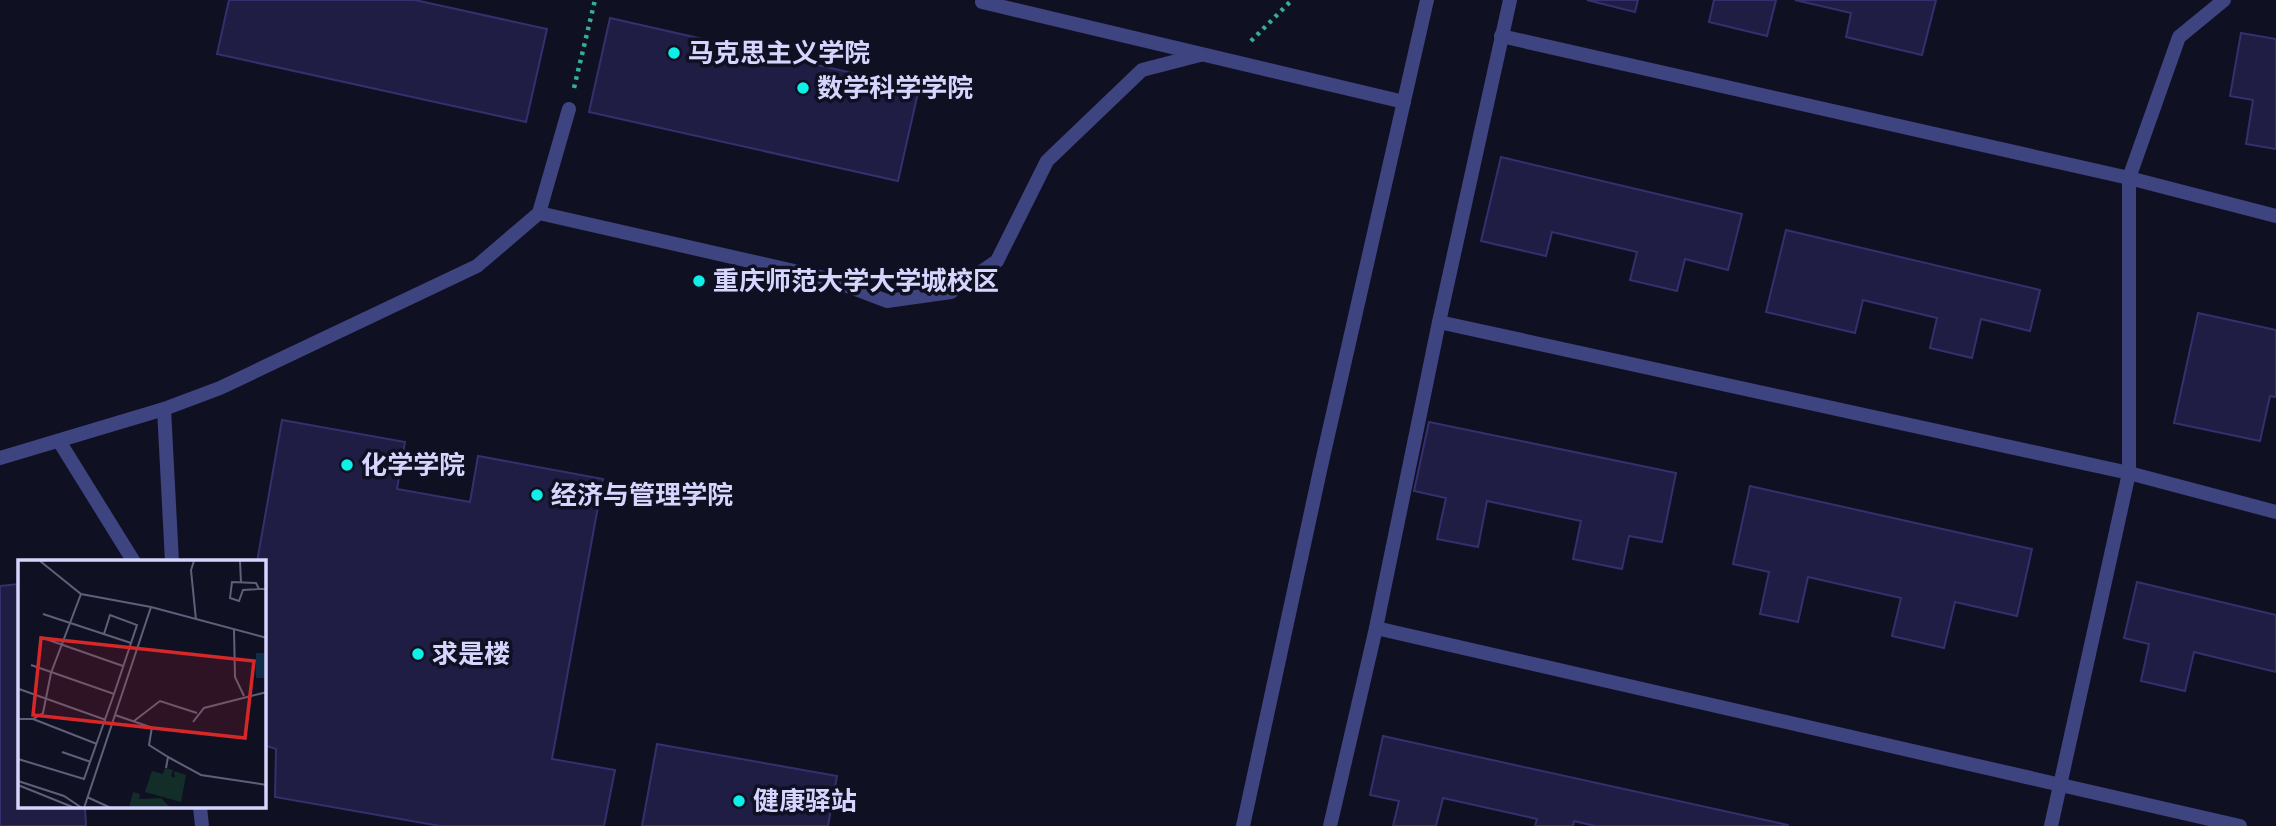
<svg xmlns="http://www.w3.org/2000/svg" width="2276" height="826" font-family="'Titillium Web','Noto Sans SC',sans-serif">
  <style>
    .building { fill: #1f1d43; stroke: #34306e; stroke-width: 2 }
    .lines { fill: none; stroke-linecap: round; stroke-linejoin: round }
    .path { stroke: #36af98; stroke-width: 4.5; stroke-dasharray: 3.5 5; stroke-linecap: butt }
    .lane { stroke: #3d4480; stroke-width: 14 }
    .poi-dot { fill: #0eefe8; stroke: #101023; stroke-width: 2.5 }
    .labels { text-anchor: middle; stroke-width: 7; stroke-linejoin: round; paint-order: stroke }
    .poi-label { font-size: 26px; font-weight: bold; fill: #d5d5fd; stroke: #101023; text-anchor: start }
    .inset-road { fill: none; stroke: #5f5f7a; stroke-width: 2 }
    .view { fill: #d62828; fill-opacity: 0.15; stroke: #d62828; stroke-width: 3.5 }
    .inset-edge { fill: none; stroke: #d5d5fd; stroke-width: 3.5 }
  </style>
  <rect width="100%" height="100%" fill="#101023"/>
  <!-- building -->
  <g class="building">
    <polygon points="229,0 415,0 547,29 526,122 217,54"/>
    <polygon points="1587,0 1638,0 1635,12"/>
    <polygon points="1714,0 1776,0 1767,36 1709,22"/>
    <polygon points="1795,0 1936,0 1922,55 1846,37 1851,13"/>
    <polygon points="610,18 919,88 898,181 589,112"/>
    <polygon points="2241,33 2276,39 2276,149 2246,144 2253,100 2230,96"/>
    <polygon points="1501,157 1742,214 1728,270 1685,259 1677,291 1630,280 1637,252 1552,232 1546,256 1481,241"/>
    <polygon points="1786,230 2040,290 2030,331 1981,319 1972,358 1930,348 1937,318 1863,300 1855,333 1766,312"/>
    <polygon points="2198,313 2276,330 2276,397 2270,396 2260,441 2174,423"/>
    <polygon points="282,420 405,442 397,489 470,502 478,456 603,479 552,759 615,770 604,826 440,826 275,797 276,749 264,745 264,562 257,562"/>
    <polygon points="1429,422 1676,473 1662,542 1629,536 1622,569 1573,559 1581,521 1487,501 1478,547 1437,539 1446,498 1414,491"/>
    <polygon points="1750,486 2032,549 2017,616 1955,602 1944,648 1892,636 1901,598 1808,577 1798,622 1760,614 1769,572 1733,564"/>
    <polygon points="2137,582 2276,615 2276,672 2194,652 2185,691 2141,681 2149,644 2124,638"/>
    <polygon points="19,584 19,807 85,807 86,826 0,826 0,586"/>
    <polygon points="1383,736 1788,825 1788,826 1595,826 1574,821 1573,826 1535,826 1537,819 1443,798 1436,826 1393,826 1399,801 1370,795"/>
    <polygon points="657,744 837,776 828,826 642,826"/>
  </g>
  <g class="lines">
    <!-- path -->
    <g class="path">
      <polyline points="1251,41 1291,1"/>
      <polyline points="574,88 595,0"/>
    </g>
    <!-- lane -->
    <g class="lane">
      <polyline points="982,2 1404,102"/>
      <polyline points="1501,36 2129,178 2276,216"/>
      <polyline points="539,213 829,279 887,301 951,292 997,261 1047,161 1142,70 1200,55"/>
      <polyline points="1439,322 1510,0"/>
      <polyline points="164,409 172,562"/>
      <polyline points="59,441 134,562"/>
      <polyline points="0,458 164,409 220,388 477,266 539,213 569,109"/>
      <polyline points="1376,628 2240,826"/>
      <polyline points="200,807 202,826"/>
      <polyline points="1243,826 1321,466 1427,0"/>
      <polyline points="1330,826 1376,628 1439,322 2129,473 2276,512"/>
      <polyline points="2051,826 2129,473 2129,178 2179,37 2224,0"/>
    </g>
  </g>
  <!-- markers -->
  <g class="poi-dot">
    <circle cx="674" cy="53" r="7"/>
    <circle cx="803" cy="88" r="7"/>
    <circle cx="699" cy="281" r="7"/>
    <circle cx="347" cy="465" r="7"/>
    <circle cx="537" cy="495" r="7"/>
    <circle cx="418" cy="654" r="7"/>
    <circle cx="739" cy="801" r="7"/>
  </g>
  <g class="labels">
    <!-- poi labels -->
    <g class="poi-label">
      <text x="688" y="62">马克思主义学院</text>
      <text x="817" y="97">数学科学学院</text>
      <text x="713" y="290">重庆师范大学大学城校区</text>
      <text x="361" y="474">化学学院</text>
      <text x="551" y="504">经济与管理学院</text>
      <text x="432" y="663">求是楼</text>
      <text x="753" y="810">健康驿站</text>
    </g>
  </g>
  <!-- overview -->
  <g transform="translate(18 560)">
    <rect width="248" height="248" fill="#101023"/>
    <path d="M147 208 155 210 153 216 157 218 156 211 168 215 163 242 127 232 134 211 145 214ZM115 232 122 234 121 239 143 238 153 248H111Z" fill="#132d29"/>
    <path d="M238 93H248V118H238Z" fill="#112c46"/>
    <path class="inset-road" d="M22 1 63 34 133 47M176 1 173 10 178 60M222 1 223 23M241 29 238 23 214 22 212 38 221 41 225 30 241 29H249M25 54 113 83M216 70 217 117 226 136M22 77 105 106M13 105 96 134 119 65 92 55 86 74M1 129 88 160M97 155 135 168M0 159H15L25 153 33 113 63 34M15 159 79 184M116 161 142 141 179 153M175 162 186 148 249 132M134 167 131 185 150 197 148 208M44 192 73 202M150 197 183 215 249 225M0 199 66 219 96 134M0 221 46 236 64 248M0 225 57 248M69 237 93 248M66 248 133 47 249 78"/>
    <path class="view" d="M23 78 236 101 227 178 15 155Z"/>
    <rect width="248" height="248" class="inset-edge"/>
  </g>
</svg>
